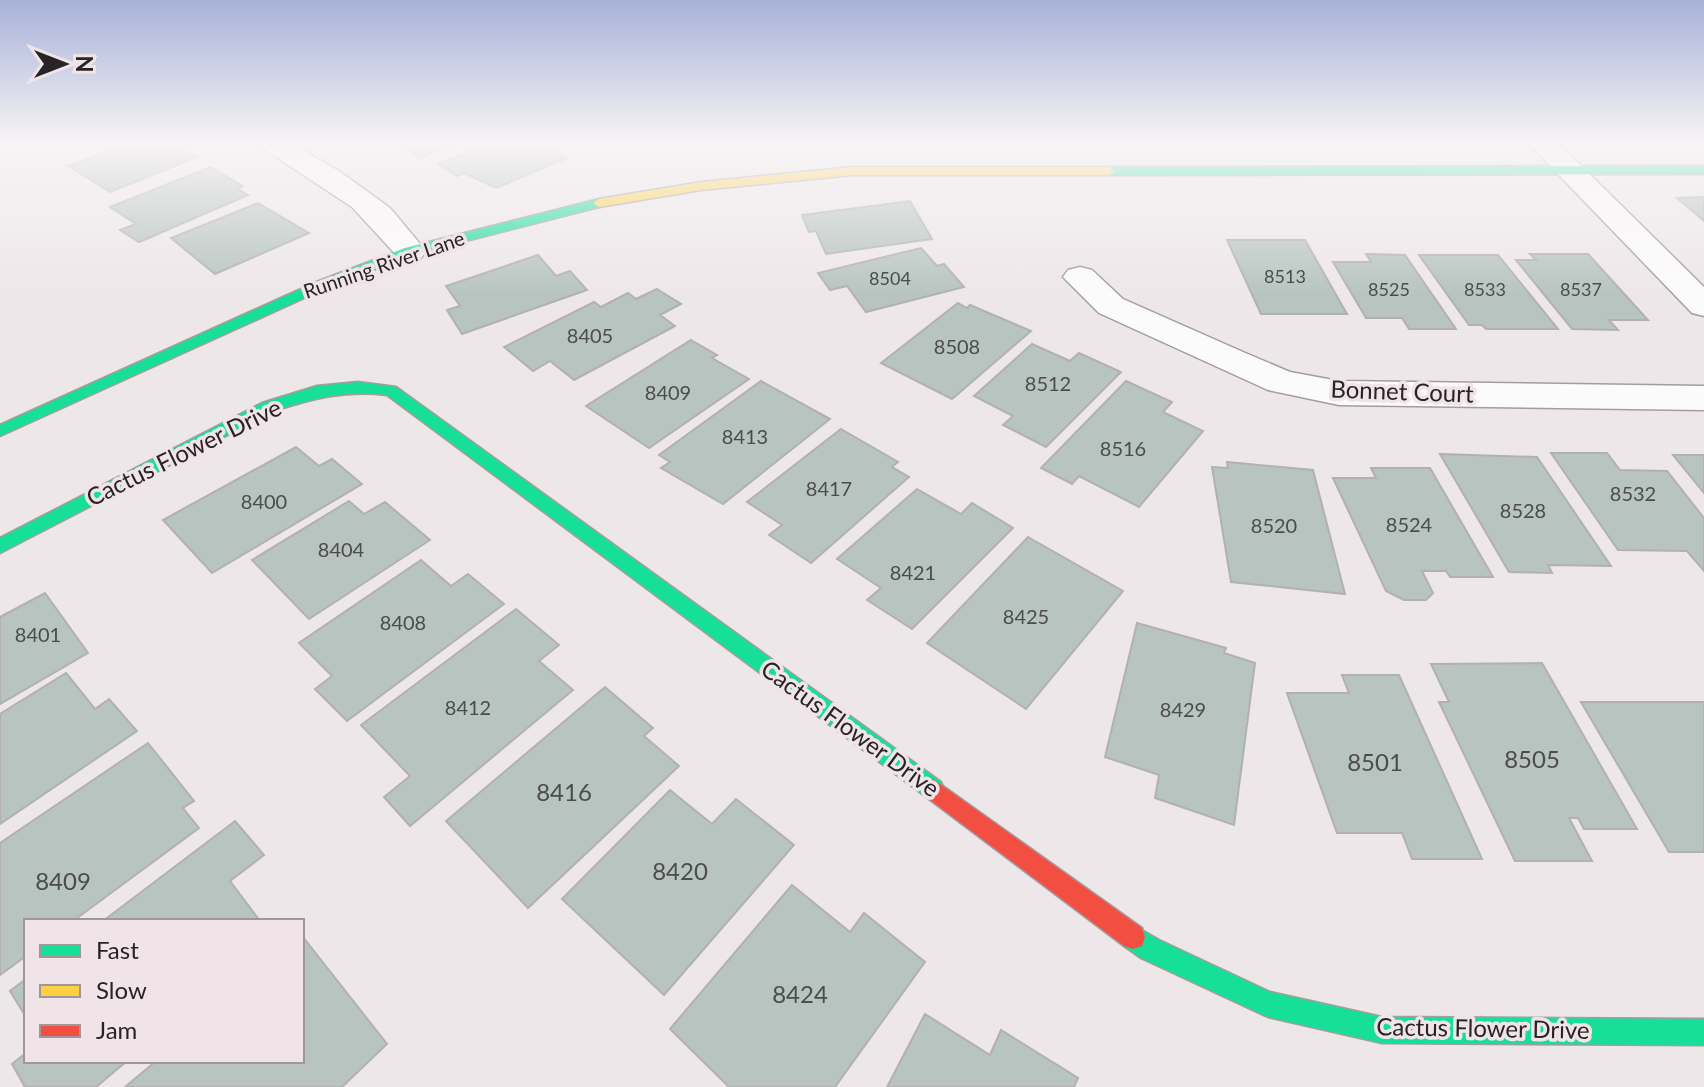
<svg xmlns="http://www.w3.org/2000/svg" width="1704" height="1087" font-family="Lato,sans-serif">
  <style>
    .building { fill: #b7c4bf; stroke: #b2b1b0; stroke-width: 2 }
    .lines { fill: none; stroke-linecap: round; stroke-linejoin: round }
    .street-casing { stroke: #a29d9e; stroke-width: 3 }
    .fast-casing { stroke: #a29d9e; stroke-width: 3 }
    .slow-casing { stroke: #a29d9e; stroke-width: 3 }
    .jam-casing { stroke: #a29d9e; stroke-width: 3 }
    .street { fill: #fcfbfc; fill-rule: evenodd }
    .fast { fill: #16e098; fill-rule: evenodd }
    .slow { fill: #ffcf43; fill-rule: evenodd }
    .jam { fill: #f24e42; fill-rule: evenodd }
    .labels { text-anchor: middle; stroke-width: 7; stroke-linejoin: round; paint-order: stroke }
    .far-number-label { font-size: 18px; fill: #4c4c4c }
    .far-street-label { font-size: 20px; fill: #282425; stroke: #f1e4e8 }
    .number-label { font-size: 20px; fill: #4c4c4c }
    .street-label { font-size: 24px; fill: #282425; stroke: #f1e4e8 }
    .near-number-label { font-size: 24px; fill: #4c4c4c }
  </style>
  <rect width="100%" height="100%" fill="#eee7e9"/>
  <!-- building -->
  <g class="building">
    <polygon points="129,143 163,143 197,157 110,192 68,166"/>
    <polygon points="405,143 460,143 420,158 401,145"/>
    <polygon points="490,143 542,143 567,158 496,188 464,173 457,176 438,164"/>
    <polygon points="210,167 243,186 238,189 248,195 139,242 120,230 136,224 110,207"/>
    <polygon points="1704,197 1704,221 1677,198"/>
    <polygon points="910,201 932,239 826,254 816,231 809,232 802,215"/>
    <polygon points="258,203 309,233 215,274 171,238"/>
    <polygon points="1227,240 1305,240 1347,314 1261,314"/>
    <polygon points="921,248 937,266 944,264 964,287 866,312 847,286 830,290 818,273"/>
    <polygon points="1366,254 1405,255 1456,329 1409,329 1402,318 1366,318 1333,262 1371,262"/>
    <polygon points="1530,254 1588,254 1648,320 1609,320 1618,330 1572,329 1516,260 1536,260"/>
    <polygon points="538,255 556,276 570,271 587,290 462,334 447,310 460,306 446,286"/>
    <polygon points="1419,255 1498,255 1558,329 1486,329 1482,325 1469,325"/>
    <polygon points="657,289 681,304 660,315 675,326 574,380 550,361 533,371 504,347 594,302 601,307 628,293 636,299"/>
    <polygon points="958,303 967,308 970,305 1031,331 952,399 881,363"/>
    <polygon points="691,340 717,355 712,358 749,379 649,448 586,406"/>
    <polygon points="1032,344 1070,361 1079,353 1121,372 1046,447 1003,425 1013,416 974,396"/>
    <polygon points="761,381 830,419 723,504 661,468 670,462 659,455"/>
    <polygon points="1126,381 1172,402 1163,412 1203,431 1139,507 1079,476 1072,484 1041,468"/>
    <polygon points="841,429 898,462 892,467 909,477 811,563 769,535 782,525 747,502"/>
    <polygon points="296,447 319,466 332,459 362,484 212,573 163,520"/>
    <polygon points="1551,453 1607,453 1620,470 1667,471 1704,518 1704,571 1687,551 1618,550"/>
    <polygon points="1440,454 1537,457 1611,566 1548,565 1552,573 1509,572"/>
    <polygon points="1673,455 1704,455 1704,493"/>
    <polygon points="1227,462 1313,470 1345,594 1231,582 1212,467 1228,468"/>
    <polygon points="1371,468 1430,468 1493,577 1450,577 1446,571 1422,571 1433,593 1426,600 1404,600 1386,591 1333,478 1376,478"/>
    <polygon points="917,489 961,514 972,503 1013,528 912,629 867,600 881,588 837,559"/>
    <polygon points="349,501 364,514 385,502 430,540 309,619 252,560"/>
    <polygon points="1028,537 1123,591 1026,709 927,643"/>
    <polygon points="421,560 451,586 468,574 504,604 347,721 315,689 332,676 299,643"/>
    <polygon points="45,593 88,653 0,704 0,617"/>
    <polygon points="516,609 559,645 539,661 573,690 410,826 384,797 410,776 361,725"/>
    <polygon points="1137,623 1226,648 1224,653 1255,663 1234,825 1155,798 1159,775 1105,757"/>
    <polygon points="1542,663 1637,829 1584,829 1578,818 1569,818 1592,861 1515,861 1439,702 1449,702 1431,664"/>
    <polygon points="66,673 95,709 109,699 137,731 0,824 0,714"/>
    <polygon points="1342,675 1399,675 1482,859 1412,859 1402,833 1337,833 1287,693 1349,693"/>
    <polygon points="605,687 653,728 644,736 679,766 528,908 446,821"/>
    <polygon points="1581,702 1704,702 1704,852 1669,852"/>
    <polygon points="148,743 194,801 183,808 199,828 73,921 26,921 26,956 0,975 0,843"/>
    <polygon points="670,790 712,824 736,799 794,845 664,995 562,899"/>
    <polygon points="235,821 264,855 230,881 260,921 103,921"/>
    <polygon points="792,885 850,932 864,913 925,962 835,1087 729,1087 670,1029"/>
    <polygon points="303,937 387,1044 342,1087 125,1087 156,1061 302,1061"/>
    <polygon points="26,979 26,1017 10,991"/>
    <polygon points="925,1014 990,1055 1001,1030 1078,1078 1074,1087 887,1087"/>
    <polygon points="26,1053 26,1061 127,1061 96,1087 25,1087 12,1064"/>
  </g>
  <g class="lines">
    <!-- street casing -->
    <g class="street-casing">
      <g id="street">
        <polygon points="255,143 290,143 339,171 390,208 426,251 421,258 410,261 399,258 352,207"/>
        <polygon points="1528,143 1558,143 1704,287 1704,316 1692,313"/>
        <polygon points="1080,267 1092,270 1123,299 1243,352 1290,372 1339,381 1704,386 1704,410 1339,405 1268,390 1099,313 1063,277 1068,270"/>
      </g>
    </g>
    <!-- fast casing -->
    <g class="fast-casing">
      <g id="fast">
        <polygon points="1704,166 1704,174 1109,175 1103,171 1109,167"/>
        <polygon points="599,199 603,200 603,206 415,254 324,289 0,436 0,425 314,283 405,248"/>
        <path d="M358 382 396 387 941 782 944 789 941 796 933 799 925 796 387 395C345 390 313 398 274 411L0 553V538L262 403 317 386Z"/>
        <polygon points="1133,925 1159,940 1270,992 1382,1017 1704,1019 1704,1045 1382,1043 1268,1017 1141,958 1124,946 1121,937 1124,928"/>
      </g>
    </g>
    <!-- slow casing -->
    <g class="slow-casing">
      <polygon id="slow" points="852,167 1109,167 1115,171 1109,175 852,175 701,190 599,207 593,203 599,199 701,182"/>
    </g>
    <!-- jam casing -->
    <g class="jam-casing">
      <polygon id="jam" points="933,779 1142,928 1145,937 1142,946 1133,949 1124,946 925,796 922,789 925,782"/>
    </g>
    <!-- street -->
    <use href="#street" class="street"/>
    <!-- fast -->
    <use href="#fast" class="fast"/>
    <!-- slow -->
    <use href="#slow" class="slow"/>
    <!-- jam -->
    <use href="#jam" class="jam"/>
  </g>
  <!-- sky -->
  <linearGradient id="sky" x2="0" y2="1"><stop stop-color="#a8b2d9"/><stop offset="0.48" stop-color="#f7f4f5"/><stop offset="1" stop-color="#f7f4f5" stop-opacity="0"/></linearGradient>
  <rect width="1704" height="296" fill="url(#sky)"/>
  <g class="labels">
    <!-- far-number labels -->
    <g class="far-number-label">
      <text x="1285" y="283">8513</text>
      <text x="890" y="285">8504</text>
      <text x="1389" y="296">8525</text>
      <text x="1485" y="296">8533</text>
      <text x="1581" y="296">8537</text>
    </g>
    <!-- far-street labels -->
    <g class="far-street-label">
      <text transform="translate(384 265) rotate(-19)" y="7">Running River Lane</text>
    </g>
    <!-- number labels -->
    <g class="number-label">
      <text x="590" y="343">8405</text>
      <text x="957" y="354">8508</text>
      <text x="1048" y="391">8512</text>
      <text x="668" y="400">8409</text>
      <text x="745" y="444">8413</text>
      <text x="1123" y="456">8516</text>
      <text x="829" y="496">8417</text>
      <text x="1633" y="501">8532</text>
      <text x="264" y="509">8400</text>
      <text x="1523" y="518">8528</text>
      <text x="1409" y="532">8524</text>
      <text x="1274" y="533">8520</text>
      <text x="341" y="557">8404</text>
      <text x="913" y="580">8421</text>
      <text x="1026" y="624">8425</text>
      <text x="403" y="630">8408</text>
      <text x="38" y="642">8401</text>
      <text x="468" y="715">8412</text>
      <text x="1183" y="717">8429</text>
    </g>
    <!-- street labels -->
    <g class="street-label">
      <text transform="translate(1402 392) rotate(2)" y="8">Bonnet Court</text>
      <text transform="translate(184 453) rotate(-26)" y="8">Cactus Flower Drive</text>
      <text transform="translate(850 729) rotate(36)" y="8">Cactus Flower Drive</text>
      <text transform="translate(1483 1029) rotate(1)" y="8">Cactus Flower Drive</text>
    </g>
    <!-- near-number labels -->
    <g class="near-number-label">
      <text x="1532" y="768">8505</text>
      <text x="1375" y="771">8501</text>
      <text x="564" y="801">8416</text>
      <text x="680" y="880">8420</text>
      <text x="63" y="890">8409</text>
      <text x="800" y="1003">8424</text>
    </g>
  </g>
  <!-- legend -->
  <rect x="24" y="919" width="280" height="144" fill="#f1e4e8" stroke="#a1979a" stroke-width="2"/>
  <rect x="40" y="945" width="40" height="12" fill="#16e098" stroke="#a1979a" stroke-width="2"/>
  <text x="96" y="959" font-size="24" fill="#282425">Fast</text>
  <rect x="40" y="985" width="40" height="12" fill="#ffcf43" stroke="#a1979a" stroke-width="2"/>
  <text x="96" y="999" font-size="24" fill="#282425">Slow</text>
  <rect x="40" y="1025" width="40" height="12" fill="#f24e42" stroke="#a1979a" stroke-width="2"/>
  <text x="96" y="1039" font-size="24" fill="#282425">Jam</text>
  <!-- north arrow -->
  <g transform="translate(64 64) rotate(90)" stroke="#f1e4e8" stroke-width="6" paint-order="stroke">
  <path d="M0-6L14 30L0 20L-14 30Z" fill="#282425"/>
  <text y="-12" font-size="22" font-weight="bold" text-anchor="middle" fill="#282425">N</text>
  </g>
</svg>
